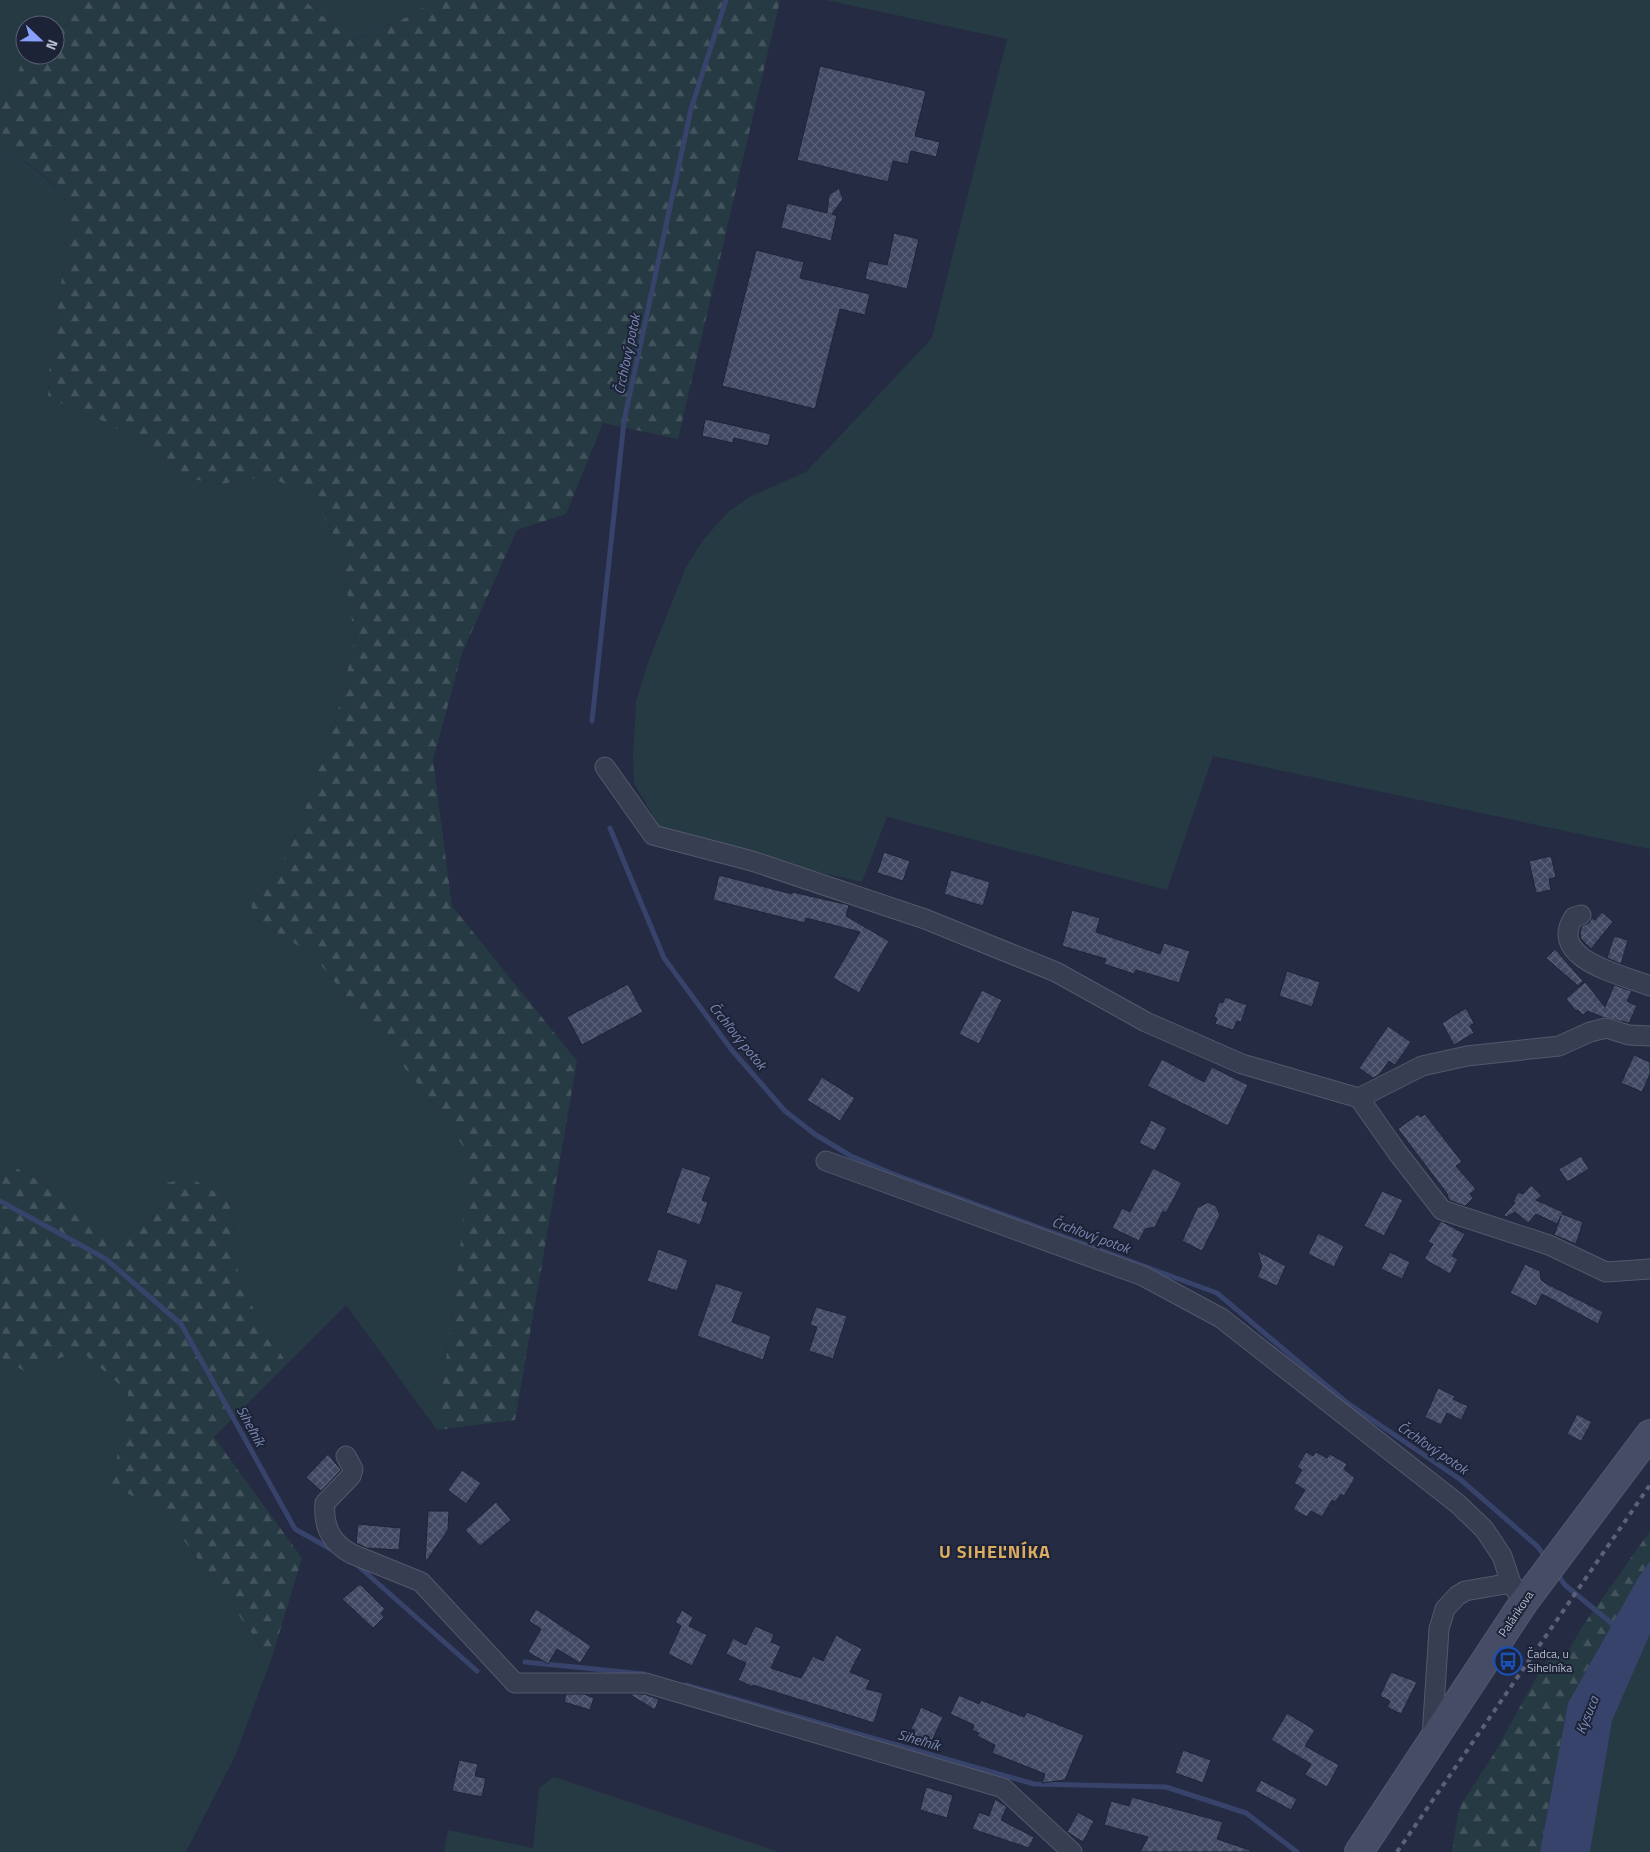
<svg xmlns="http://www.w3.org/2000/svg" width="1650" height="1852" font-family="'Titillium Web',sans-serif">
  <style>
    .grass { fill: #263a43 }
    .forest { fill: url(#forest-firs) }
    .water { fill: #37436a }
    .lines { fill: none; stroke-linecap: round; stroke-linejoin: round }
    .stream { stroke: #37436a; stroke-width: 5 }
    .building { fill: url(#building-cross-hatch); stroke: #1f2539 }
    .minor-casing { stroke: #53596c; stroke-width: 21 }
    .secondary-casing { stroke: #53596c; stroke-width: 30 }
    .minor { stroke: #383e52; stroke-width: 19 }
    .secondary { stroke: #464c65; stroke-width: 28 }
    .rail { stroke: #5a6179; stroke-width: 4; stroke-dasharray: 5 5; stroke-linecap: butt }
    .labels { text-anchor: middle; stroke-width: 4; stroke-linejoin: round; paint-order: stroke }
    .street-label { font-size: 12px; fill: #b5bacc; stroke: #1d2337 }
    .poi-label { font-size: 12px; fill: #b5bacc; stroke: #1d2337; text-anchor: start }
    .water-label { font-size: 14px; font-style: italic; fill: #7b89b5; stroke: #1d2337 }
    .district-label { font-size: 18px; font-weight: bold; letter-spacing: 1px; fill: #dcad60; stroke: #1d2337 }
  </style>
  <defs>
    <pattern id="forest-firs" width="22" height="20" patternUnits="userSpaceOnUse" patternTransform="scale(1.25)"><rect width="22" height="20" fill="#263a43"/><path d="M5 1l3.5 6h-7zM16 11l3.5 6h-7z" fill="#43545d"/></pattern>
    <pattern id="building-cross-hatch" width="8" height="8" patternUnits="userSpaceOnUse" patternTransform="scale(1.25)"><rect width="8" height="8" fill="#404862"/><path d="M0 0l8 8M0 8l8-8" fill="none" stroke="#596077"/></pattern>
  </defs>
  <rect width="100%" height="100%" fill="#242b42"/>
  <!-- grass -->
  <g class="grass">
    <polygon points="0,0 71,0 69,23 55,31 55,25 25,25 25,55 9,95 0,104"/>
    <polygon points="300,0 430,0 416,13 351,41 306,2"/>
    <polygon points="826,0 1650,0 1650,849 1213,756 1167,890 887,817 862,882 699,845 664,835 634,783 633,756 636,702 647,665 686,567 703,540 727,513 749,497 806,472 932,338 1007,39"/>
    <path d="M0 148C32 165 50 178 72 208L50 359 48 398 97 417 156 449 190 479 222 484 268 476 315 498 339 545 355 638 337 715 297 832 280 867 265 886 254 919 312 954 434 1104 470 1155 459 1259 437 1430 346 1305 287 1364 240 1286 229 1200 167 1183 152 1220 119 1240 70 1198 0 1159Z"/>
    <polygon points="80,1349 128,1392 123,1436 110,1484 154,1506 190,1548 271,1660 236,1754 186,1852 0,1852 0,1357 26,1372"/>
    <polygon points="1650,1634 1650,1852 1590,1852 1612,1721"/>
    <polygon points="554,1777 779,1852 444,1852 448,1830 533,1848 539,1788"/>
  </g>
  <!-- forest -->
  <g class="forest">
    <path d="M71 0H300L306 2 352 41 416 13 430 0H780L678 439 603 423 566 514 517 530 462 653 433 760 452 906 577 1061 515 1420 437 1430 459 1259 469 1155 434 1104 312 954 254 919 250 896 265 886 280 867 297 832 337 715 355 638 339 545 314 498 268 476 222 484 190 479 156 449 97 418 48 398 50 359 72 208C51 178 32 164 0 148V104L9 95 25 55H55V31L69 23Z"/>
    <polygon points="0,1159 70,1198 119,1240 152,1220 167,1183 189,1177 229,1200 240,1286 287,1364 214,1437 302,1558 271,1660 190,1548 155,1507 109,1484 123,1436 128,1392 80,1350 26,1372 0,1357"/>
    <polygon points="1650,1531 1650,1561 1638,1578 1568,1703 1540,1852 1452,1852 1458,1813 1462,1803 1495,1752 1542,1667 1548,1660 1563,1654 1570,1648 1582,1627"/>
  </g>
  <!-- water -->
  <polygon class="water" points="1650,1561 1650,1634 1612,1721 1590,1852 1540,1852 1568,1703 1638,1578"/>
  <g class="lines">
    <!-- stream -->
    <g class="stream">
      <polyline points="592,721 624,421 691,109 726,0"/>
      <polyline points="610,828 664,958 731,1049 785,1111 816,1135 851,1156 893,1174 1217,1293 1346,1402 1461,1480 1537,1546 1547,1559"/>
      <polyline points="0,1201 106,1259 181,1324 295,1529 334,1551"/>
      <polyline points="356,1564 477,1671"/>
      <polyline points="1556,1573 1565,1585 1616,1627"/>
      <polyline points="525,1662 644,1674"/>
      <polyline points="686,1685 1034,1784 1166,1787 1246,1813 1297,1852"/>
    </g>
  </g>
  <!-- building -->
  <g class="building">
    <polygon points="820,66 926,91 915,136 940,142 936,157 911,151 908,164 893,161 888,182 797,160"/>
    <polygon points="839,188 843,199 832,214 837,216 831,241 781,228 787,203 827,213 829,195"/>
    <polygon points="894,233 919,239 907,289 865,279 869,261 887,265"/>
    <polygon points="756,250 804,262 800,278 870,294 865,315 840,309 815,409 722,386"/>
    <polygon points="705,419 771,434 768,446 734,438 733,443 702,436"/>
    <polygon points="884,852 910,861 903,881 877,873"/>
    <polygon points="1551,856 1556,877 1549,879 1551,890 1536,893 1529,861"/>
    <polygon points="951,870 990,882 983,906 944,894"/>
    <polygon points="719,875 792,894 792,892 849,905 846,916 889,941 859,993 833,978 860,932 806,918 805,923 713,900"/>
    <polygon points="1072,910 1100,918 1096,932 1160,954 1164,943 1190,951 1179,983 1136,970 1134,974 1104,964 1106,959 1062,946"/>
    <polygon points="1602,912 1613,922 1591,949 1581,939 1580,933 1582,926 1589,923 1592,918 1595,920"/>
    <polygon points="1614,936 1628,940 1621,964 1607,958"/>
    <polygon points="1555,949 1583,981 1578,986 1546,958"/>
    <polygon points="1287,971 1320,982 1312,1007 1279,996"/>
    <polygon points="1585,982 1605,1007 1614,985 1632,991 1627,1001 1637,1006 1629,1023 1602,1017 1588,1011 1583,1015 1578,1010 1576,1011 1566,999"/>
    <polygon points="628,984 643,1012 582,1045 567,1017"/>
    <polygon points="982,990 1002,1000 979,1044 959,1034"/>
    <polygon points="1225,997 1247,1005 1241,1022 1237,1021 1233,1030 1215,1024 1217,1018 1214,1017 1219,1002 1223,1003"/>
    <polygon points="1466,1008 1474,1023 1470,1026 1474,1033 1454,1045 1442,1023"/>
    <polygon points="1388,1026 1411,1042 1395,1065 1389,1061 1379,1075 1373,1078 1359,1068"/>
    <polygon points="1634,1055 1650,1062 1650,1074 1642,1092 1621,1083"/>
    <polygon points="1162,1059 1204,1082 1212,1067 1248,1085 1228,1126 1147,1086"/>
    <polygon points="822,1077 855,1098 840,1121 807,1100"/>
    <polygon points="1418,1114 1421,1117 1425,1114 1462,1162 1456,1166 1476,1189 1470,1194 1473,1198 1465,1206 1451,1201 1447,1196 1448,1195 1398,1129"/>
    <polygon points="1151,1120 1167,1128 1155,1151 1139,1143"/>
    <polygon points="1581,1156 1589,1169 1567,1182 1559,1169"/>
    <polygon points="682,1167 711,1177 702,1200 708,1202 700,1225 666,1213"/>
    <polygon points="1153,1168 1182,1183 1166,1213 1163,1211 1155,1227 1145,1229 1139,1241 1112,1228 1122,1208 1130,1212"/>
    <polygon points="1531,1185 1542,1196 1536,1200 1563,1212 1562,1214 1583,1222 1576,1244 1554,1235 1561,1216 1557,1224 1536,1214 1528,1223 1515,1212 1506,1217 1504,1215 1515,1203 1513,1202 1518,1192 1523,1194"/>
    <polygon points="1382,1191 1403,1200 1384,1236 1364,1226"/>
    <polygon points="1208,1202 1216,1206 1220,1215 1202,1251 1182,1241 1197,1208"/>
    <polygon points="1441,1221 1465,1234 1452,1256 1458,1259 1450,1274 1424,1259 1433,1244 1428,1242"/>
    <polygon points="1318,1233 1344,1246 1334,1267 1308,1254"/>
    <polygon points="658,1249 688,1260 677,1291 647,1281"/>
    <polygon points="1257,1251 1286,1266 1277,1286 1257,1277 1262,1266"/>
    <polygon points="1390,1252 1410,1262 1402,1279 1381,1269"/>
    <polygon points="1525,1264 1540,1271 1541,1280 1547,1284 1603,1312 1598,1324 1542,1294 1536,1306 1510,1293"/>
    <polygon points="716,1283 743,1292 732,1322 771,1336 763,1360 697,1336"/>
    <polygon points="816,1307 847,1316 833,1359 809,1351 817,1327 810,1325"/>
    <polygon points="1438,1388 1455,1396 1453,1399 1468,1406 1461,1420 1447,1413 1441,1425 1425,1417"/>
    <polygon points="1577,1414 1592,1422 1581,1441 1567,1434"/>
    <polygon points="1306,1452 1313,1456 1316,1452 1327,1458 1330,1454 1347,1464 1344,1469 1355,1478 1344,1496 1341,1494 1335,1502 1332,1500 1322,1517 1311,1511 1307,1517 1293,1509 1305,1490 1294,1483 1302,1470 1297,1467"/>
    <polygon points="328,1454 341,1470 321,1491 306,1477"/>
    <polygon points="462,1470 481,1483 466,1504 448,1490"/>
    <polygon points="496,1502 511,1520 480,1546 465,1530"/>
    <polygon points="428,1511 449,1511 448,1530 425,1563"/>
    <polygon points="358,1524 401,1528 399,1550 367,1548 356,1543"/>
    <polygon points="360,1584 385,1609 381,1613 384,1617 373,1628 342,1599"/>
    <polygon points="536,1609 591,1646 580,1663 557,1649 548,1664 528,1652 541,1629 529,1621"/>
    <polygon points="682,1610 693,1617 689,1626 707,1635 692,1666 668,1654 681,1626 675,1622"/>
    <polygon points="755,1626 774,1634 771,1642 781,1646 771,1668 801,1678 813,1656 823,1661 836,1635 862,1649 850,1672 870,1680 866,1689 883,1693 874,1723 753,1685 753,1687 738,1680 746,1663 726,1654 733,1638 746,1645"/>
    <polygon points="1391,1672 1417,1682 1401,1714 1387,1707 1390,1701 1380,1696"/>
    <polygon points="566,1694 584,1694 594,1698 590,1710 564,1702"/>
    <polygon points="629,1694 644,1694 659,1699 655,1710"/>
    <polygon points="959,1695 979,1704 981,1700 1024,1717 1027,1712 1084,1735 1065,1780 1042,1783 1045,1774 992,1753 995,1745 977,1736 979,1733 972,1730 974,1725 950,1714"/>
    <polygon points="921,1707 943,1717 930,1745 912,1736 915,1730 911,1729"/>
    <polygon points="1287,1713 1315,1730 1305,1746 1339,1765 1327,1787 1305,1775 1311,1764 1271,1740"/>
    <polygon points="1183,1750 1211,1760 1203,1783 1175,1773"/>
    <polygon points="459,1760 478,1764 475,1776 486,1778 482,1797 452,1791"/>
    <polygon points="1261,1780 1297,1799 1291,1810 1255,1791"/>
    <polygon points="926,1787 953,1795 947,1818 920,1810"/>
    <polygon points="1132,1797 1223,1822 1217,1839 1250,1850 1249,1852 1140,1852 1148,1837 1104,1825 1111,1801 1129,1806"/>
    <polygon points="995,1799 1007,1807 1001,1820 1034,1837 1029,1848 972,1829 979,1812 989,1816"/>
    <polygon points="1078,1812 1094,1821 1083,1842 1067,1832"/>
  </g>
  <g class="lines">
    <!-- minor casing -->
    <g class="minor-casing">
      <g id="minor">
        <polyline points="605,767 653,835 752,861 925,919 1056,972 1146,1022 1242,1064 1359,1098"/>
        <path d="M1581 915 1574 917C1546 959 1623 975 1650 986"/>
        <polyline points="1650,1036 1629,1035 1606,1028 1590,1032 1559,1046 1467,1056 1422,1066 1359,1098 1397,1152 1442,1210 1549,1245 1606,1272 1650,1269"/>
        <polyline points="826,1161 1143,1276 1221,1318 1458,1504 1484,1529 1502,1556 1511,1583 1524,1602"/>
        <path d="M346 1456 353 1469 351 1476 325 1503C323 1526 331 1543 352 1554L421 1582 515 1683H646L1003 1788 1072 1852"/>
        <polyline points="1432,1737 1439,1629 1445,1609 1457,1596 1465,1591 1511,1583"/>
      </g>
    </g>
    <!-- secondary casing -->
    <g class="secondary-casing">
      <polyline id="secondary" points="1359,1852 1524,1602 1650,1434"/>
    </g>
    <!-- minor -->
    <use href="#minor" class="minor"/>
    <!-- secondary -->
    <use href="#secondary" class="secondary"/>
    <!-- rail -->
    <polyline class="rail" points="1397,1852 1650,1485"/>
  </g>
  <!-- icons -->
  <defs>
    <g id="bus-ring" transform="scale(1.4375)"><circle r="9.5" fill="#1d2337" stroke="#1a4fb4" stroke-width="1.5"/><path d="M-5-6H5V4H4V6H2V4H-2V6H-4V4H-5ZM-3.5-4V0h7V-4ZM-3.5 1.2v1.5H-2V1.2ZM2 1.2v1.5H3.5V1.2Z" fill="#1a4fb4"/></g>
  </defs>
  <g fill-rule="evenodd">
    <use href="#bus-ring" x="1508" y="1661"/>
  </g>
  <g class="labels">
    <!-- street labels -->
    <g class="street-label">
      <text transform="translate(1516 1614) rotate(-56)" y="4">Palárikova</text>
    </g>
    <!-- poi labels -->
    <g class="poi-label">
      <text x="1527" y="1658">Čadca, u<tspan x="1527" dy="14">Sihelníka</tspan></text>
    </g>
    <!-- water labels -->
    <g class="water-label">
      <text transform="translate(627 354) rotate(-78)" y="5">Črchľový potok</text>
      <text transform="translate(738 1036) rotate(51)" y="5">Črchľový potok</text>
      <text transform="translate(1091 1235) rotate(20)" y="5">Črchľový potok</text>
      <text transform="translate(251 1426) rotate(61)" y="5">Siheľník</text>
      <text transform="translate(1433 1448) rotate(34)" y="5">Črchľový potok</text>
      <text transform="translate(1587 1715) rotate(-68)" y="5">Kysuca</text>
      <text transform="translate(919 1740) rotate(16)" y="5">Siheľník</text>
    </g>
    <!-- district labels -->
    <g class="district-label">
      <text x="995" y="1558">U SIHEĽNÍKA</text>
    </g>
  </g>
  <!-- north arrow -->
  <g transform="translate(40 40) rotate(112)"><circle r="24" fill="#1d2337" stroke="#5a5f73"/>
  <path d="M0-4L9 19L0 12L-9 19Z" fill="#88a0fe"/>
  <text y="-8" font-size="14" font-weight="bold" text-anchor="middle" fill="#b5bacc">N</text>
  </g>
</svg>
